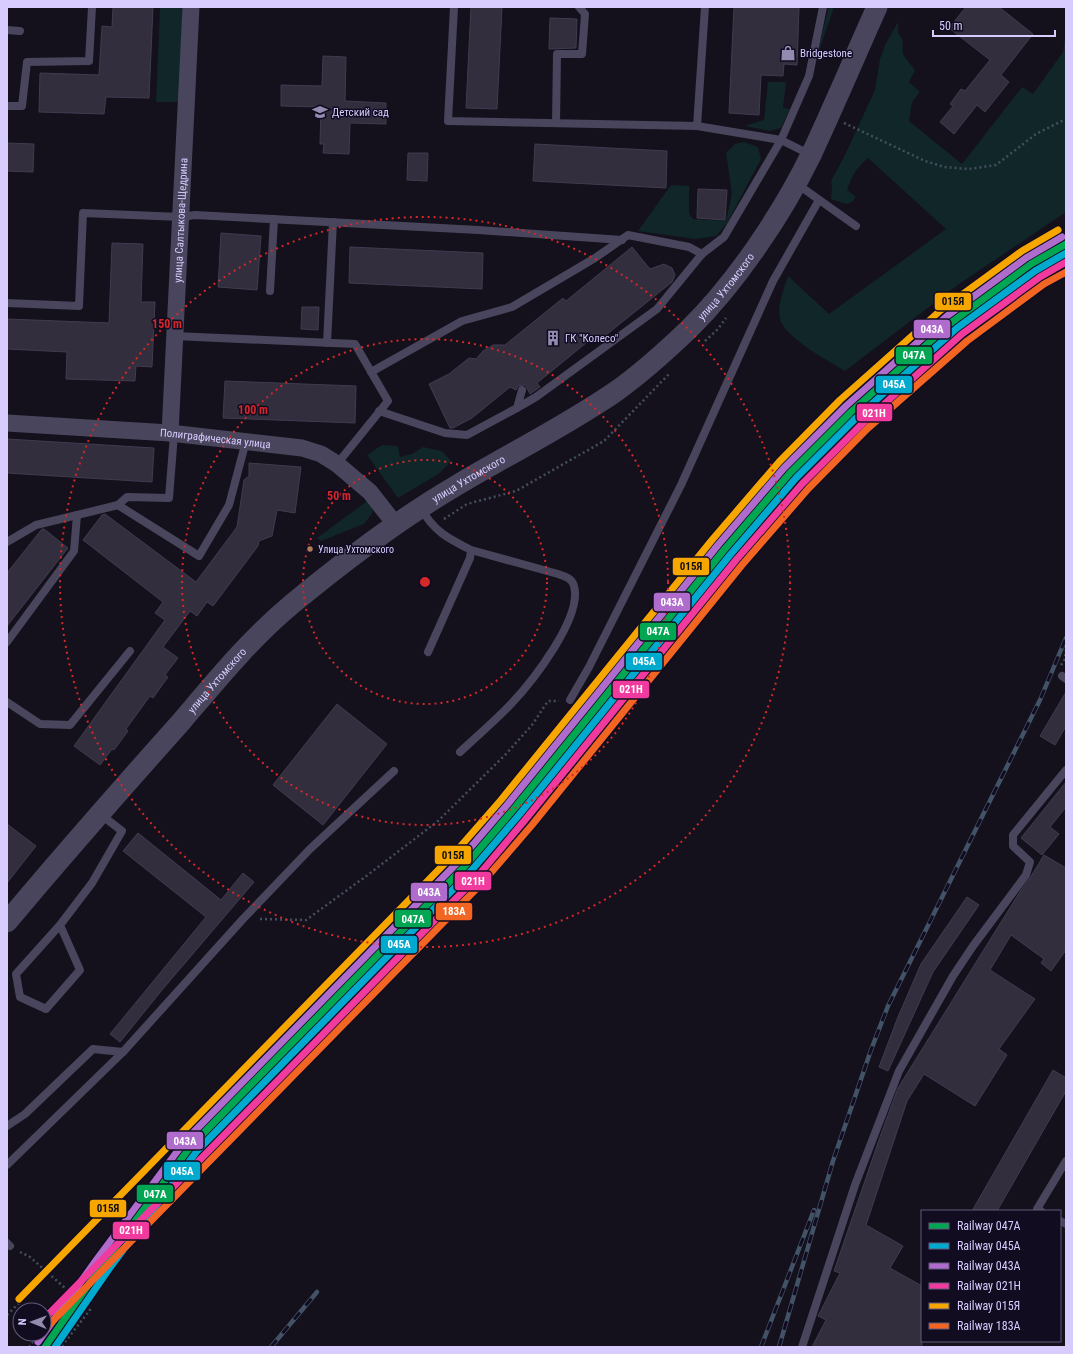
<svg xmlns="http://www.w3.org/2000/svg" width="1073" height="1354" font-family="'Roboto Condensed',sans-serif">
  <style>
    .green { fill: #102629 }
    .building { fill: #322e3e; stroke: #413b50 }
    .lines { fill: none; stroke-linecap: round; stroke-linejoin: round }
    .path { stroke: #444f5d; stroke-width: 2.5; stroke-dasharray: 2 3; stroke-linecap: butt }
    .service { stroke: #49455d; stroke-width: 8 }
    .minor { stroke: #49455d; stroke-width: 17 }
    .tertiary { stroke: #49455d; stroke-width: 21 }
    .rail-casing { stroke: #425267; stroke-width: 4.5 }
    .rail { stroke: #120c21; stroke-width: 3; stroke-dasharray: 9; stroke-linecap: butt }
    .rail-1-casing { stroke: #120c21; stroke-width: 10 }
    .rail-2-casing { stroke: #120c21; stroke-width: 10 }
    .rail-3-casing { stroke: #120c21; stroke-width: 10 }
    .rail-4-casing { stroke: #120c21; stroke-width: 10 }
    .rail-5-casing { stroke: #120c21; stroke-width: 10 }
    .rail-6-casing { stroke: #120c21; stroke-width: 10 }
    .rail-1 { stroke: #00a651; stroke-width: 7 }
    .rail-2 { stroke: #00a9ce; stroke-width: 7 }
    .rail-3 { stroke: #b06ccc; stroke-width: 7 }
    .rail-4 { stroke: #f13a9d; stroke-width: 7 }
    .rail-5 { stroke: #f7a600; stroke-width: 7 }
    .rail-6 { stroke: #f26522; stroke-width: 7 }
    .ring { fill: none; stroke: #d62828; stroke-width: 2; stroke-dasharray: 2 4 }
    .bus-dot { fill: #b07c57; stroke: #120c21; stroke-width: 1.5 }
    .labels { text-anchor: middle; stroke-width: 3; stroke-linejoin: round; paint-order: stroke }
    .bus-label { font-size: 10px; fill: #d8ccff; stroke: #120c21; text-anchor: start }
    .poi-label { font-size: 11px; fill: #d8ccff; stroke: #120c21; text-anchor: start }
    .street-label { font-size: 11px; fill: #d8ccff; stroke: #120c21 }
    .centre { fill: #d62828; stroke: #120c21; stroke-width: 2 }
    .ring-label { font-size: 12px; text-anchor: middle; font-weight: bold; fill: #d62828; stroke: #120c21; stroke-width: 3; stroke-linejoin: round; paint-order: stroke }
    .line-badge { stroke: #120c21; stroke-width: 1.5 }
    .badge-label { font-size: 11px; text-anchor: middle; font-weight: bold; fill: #fff }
    .pale-badge-label { font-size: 11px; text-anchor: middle; font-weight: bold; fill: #111 }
  </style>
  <rect width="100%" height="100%" fill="#14111c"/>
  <!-- green -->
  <g class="green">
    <polygon points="160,7 183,7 179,102 156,102"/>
    <polygon points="829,7 834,7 813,68"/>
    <path d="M898 22V32L903 41C900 57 907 58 915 70L909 82 920 92 912 102 909 121 962 164 1022 87 1033 94 1063 52 1066 32V212L959 284 845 371C830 362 784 337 780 319 777 305 784 289 788 276L829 314 946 229 868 158C856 168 852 176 847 190L856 197 852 202 846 204 831 199 832 187 831 181 844 157 875 90 880 59 885 45Z"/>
    <polygon points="768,82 786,82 783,108 790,109 781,128 770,131 745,126 764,120"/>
    <polygon points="744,142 758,147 761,159 727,223 716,236 695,239 638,231 671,185 689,186 689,214 693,219 726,221 732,194 726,153 735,144"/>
    <polygon points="382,445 398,446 400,457 412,454 423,447 442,451 451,461 440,473 398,498 367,455"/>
    <polygon points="370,499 373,512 364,524 321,541 317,538"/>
  </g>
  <!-- building -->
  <g class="building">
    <polygon points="113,7 153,7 149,98 106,97 104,114 39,112 40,73 99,75 102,26 112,27"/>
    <polygon points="471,7 502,7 497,109 466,108"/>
    <polygon points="734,7 799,7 797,65 784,64 783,76 761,75 759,115 729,113"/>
    <polygon points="966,7 999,7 1033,34 1001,75 1009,82 985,112 977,105 954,134 940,122 953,106 950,104 961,89 965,91 990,60 949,28"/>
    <polygon points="550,18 577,19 576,48 549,49"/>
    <polygon points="323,56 346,57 345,101 386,103 386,124 350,123 349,154 323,153 324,144 320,144 321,107 281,106 281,85 322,86"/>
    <polygon points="7,143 34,144 33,172 7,171"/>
    <polygon points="535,144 667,151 666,188 533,181"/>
    <polygon points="408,153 428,153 427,181 407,180"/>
    <polygon points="698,189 727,190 725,220 697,218"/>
    <polygon points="221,233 261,236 257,290 218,287"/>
    <polygon points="112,243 143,244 141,302 155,302 152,367 136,366 135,381 66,379 67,352 7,349 7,319 109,323"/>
    <polygon points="350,247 483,253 482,289 349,283"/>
    <polygon points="632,247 650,269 664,264 672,268 675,275 672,282 601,339 597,334 537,383 540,387 530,394 526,386 524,385 518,386 516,390 510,387 472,418 453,428 450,428 429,384 449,374 469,358 476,359 483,351 493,345 505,345 563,298 566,301"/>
    <polygon points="302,307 319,307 318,330 301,329"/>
    <polygon points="225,381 356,386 355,423 223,418"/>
    <polygon points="7,439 154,448 152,482 7,473"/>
    <polygon points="249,463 301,467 295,513 277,510 272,536 259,541 258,546 213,606 207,602 197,616 190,611 163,647 178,658 165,675 168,677 153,698 150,696 126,729 128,731 114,750 112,749 100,765 74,746 165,620 155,613 163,602 83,540 102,515 105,514 196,582 237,527 244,480 249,476"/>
    <polygon points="42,529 44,529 68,548 7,626 7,573"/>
    <polygon points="1066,692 1066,726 1055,745 1040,736"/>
    <polygon points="337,704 387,744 323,825 273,785"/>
    <polygon points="1066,782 1066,807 1050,827 1059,834 1042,855 1021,838"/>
    <polygon points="7,824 36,846 7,883"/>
    <polygon points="138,833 221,900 243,873 254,882 162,990 120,1042 110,1034 206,917 123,851"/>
    <polygon points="1044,855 1066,868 1066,950 1051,971 1041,963 1044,959 1011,935 990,970 1035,999 999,1049 1007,1055 975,1106 924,1074 907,1101 866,1225 903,1246 890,1268 922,1286 922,1347 812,1347 826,1320 818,1316 840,1273 834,1271 880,1137 898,1088 1021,890 1030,878"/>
    <polygon points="967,897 979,905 933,972 888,1071 879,1067 898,1017 921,964"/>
    <polygon points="1053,1070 1066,1078 1066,1091 997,1211 972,1211"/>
    <polygon points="256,1085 271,1097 250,1122 235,1110"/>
  </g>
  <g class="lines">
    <!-- path -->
    <g class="path">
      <polyline points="844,123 925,161 944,167 969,169 996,165 1036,134 1066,119"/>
      <polyline points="705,341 718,329 726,318"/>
      <polyline points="444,519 467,504 516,491 604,441 669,374"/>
      <polyline points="1061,665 1065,659 1066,649"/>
      <polyline points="260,919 306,920 365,877 438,821 506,754 532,725 548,701 559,701"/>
      <polyline points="20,1252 30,1257 90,1310 61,1347"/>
      <polyline points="7,1315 48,1274"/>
      <polyline points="44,1330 74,1295"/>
      <polyline points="29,1347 40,1334"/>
    </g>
    <!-- service -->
    <g class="service">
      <polyline points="454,7 448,121 697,126 705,7"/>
      <polyline points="7,30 20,31"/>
      <polyline points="7,106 22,106 27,62 89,61 92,7"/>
      <polyline points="556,123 557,54 582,54 585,14 579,7"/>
      <polyline points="697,126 781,140 811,155"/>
      <polyline points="797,184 856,226"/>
      <polyline points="270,291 274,219"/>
      <polyline points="7,303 79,306 83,213 181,217 195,215 478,230 622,240"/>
      <polyline points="174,336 355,344 388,401 337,464"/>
      <polyline points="327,343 333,222"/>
      <polyline points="371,372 462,321 512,307 595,258 628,235 689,247 702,254"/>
      <polyline points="517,408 536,397 657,309 702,254 724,237 781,140 809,76 823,7"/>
      <polyline points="379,411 445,433 467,435 517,408 522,390"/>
      <polyline points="118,505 199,556 229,505 246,441"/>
      <path d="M421 508C433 531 449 539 471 550L470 558 428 652"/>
      <polyline points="7,542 36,525 118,505 127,497 169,498 174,434"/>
      <polyline points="7,642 74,551 77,515"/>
      <polyline points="1062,676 1066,679"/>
      <polyline points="570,700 589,667 681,485 773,281 819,200"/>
      <polyline points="7,702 40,724 70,725 130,651"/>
      <path d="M460 752C477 736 495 721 511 704 532 682 583 617 574 586 572 578 564 576 558 574L471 550"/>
      <polyline points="60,925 80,970 46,1009 20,997 16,974 60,925 92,883 122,831 100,814"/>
      <polyline points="7,1126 25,1114 93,1049 123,1052 243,919 310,849 394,771"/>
      <polyline points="7,1165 123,1052"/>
      <polyline points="1041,1211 1037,1209 1066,1161"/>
      <polyline points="1060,1221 1066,1224"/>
      <polyline points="7,1243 10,1246"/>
      <polyline points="802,1347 855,1185 899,1071 953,976 973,946 1026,875 1030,862 1013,846 1013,835 1066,770"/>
    </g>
    <!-- minor -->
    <g class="minor">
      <path id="s1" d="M7 423 170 433 302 448 321 454 337 464 370 492 395 524"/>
      <path id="s2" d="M170 433 191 7"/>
    </g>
    <!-- tertiary -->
    <path class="tertiary" id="s3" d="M7 922C64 854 122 788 181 722 216 681 250 639 292 604 343 562 396 521 454 487 507 455 564 427 615 392 642 373 666 351 689 329 736 283 782 214 811 155 834 106 855 56 877 7"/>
    <!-- rail casing -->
    <g class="rail-casing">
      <g id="rail">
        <polyline points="271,1347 317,1292"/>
        <polyline points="761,1347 814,1210"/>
        <polyline points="779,1347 833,1161 871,1050 888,1006 1040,700 1066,638"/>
      </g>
    </g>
    <!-- rail -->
    <use href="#rail" class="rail"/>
    <!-- rail-1 casing -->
    <g class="rail-1-casing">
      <polyline id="rail-1" points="45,1347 103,1264 191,1146 465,866 513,810 724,550 790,473 851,412 952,322 1031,264 1066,244"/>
    </g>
    <!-- rail-2 casing -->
    <g class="rail-2-casing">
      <polyline id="rail-2" points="55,1347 109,1269 197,1151 471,871 519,815 730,555 796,478 856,418 957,328 1035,271 1066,253"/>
    </g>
    <!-- rail-3 casing -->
    <g class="rail-3-casing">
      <polyline id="rail-3" points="38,1342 97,1259 185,1141 459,861 507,805 718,545 784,468 846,406 947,316 1026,258 1062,237"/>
    </g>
    <!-- rail-4 casing -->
    <g class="rail-4-casing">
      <polyline id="rail-4" points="44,1319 477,877 525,820 736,560 802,484 862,424 962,334 1040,277 1066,262"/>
    </g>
    <!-- rail-5 casing -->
    <g class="rail-5-casing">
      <polyline id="rail-5" points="19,1299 453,855 501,800 712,540 779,462 840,400 941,310 1022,251 1058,230"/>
    </g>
    <!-- rail-6 casing -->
    <g class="rail-6-casing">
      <polyline id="rail-6" points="47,1327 482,883 532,825 742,565 808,489 867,429 967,341 1044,284 1066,272"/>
    </g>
    <!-- rail-1 -->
    <use href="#rail-1" class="rail-1"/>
    <!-- rail-2 -->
    <use href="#rail-2" class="rail-2"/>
    <!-- rail-3 -->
    <use href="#rail-3" class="rail-3"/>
    <!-- rail-4 -->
    <use href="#rail-4" class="rail-4"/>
    <!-- rail-5 -->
    <use href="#rail-5" class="rail-5"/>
    <!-- rail-6 -->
    <use href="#rail-6" class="rail-6"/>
  </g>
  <!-- distance rings -->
  <g class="ring">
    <circle cx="425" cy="582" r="122"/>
    <circle cx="425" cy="582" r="243"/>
    <circle cx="425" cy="582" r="365"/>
  </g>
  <!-- icons -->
  <defs>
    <g id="shop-bare" transform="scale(1.2)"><path d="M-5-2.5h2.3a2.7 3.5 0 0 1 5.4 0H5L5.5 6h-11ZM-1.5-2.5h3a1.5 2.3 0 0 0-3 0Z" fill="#938bb0" stroke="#120c21" stroke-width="2.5" paint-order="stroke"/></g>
    <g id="school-bare" transform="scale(1.2)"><path d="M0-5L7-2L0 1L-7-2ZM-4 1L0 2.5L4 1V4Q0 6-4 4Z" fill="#938bb0" stroke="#120c21" stroke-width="2.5" paint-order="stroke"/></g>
    <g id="building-bare" transform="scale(1.2)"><path d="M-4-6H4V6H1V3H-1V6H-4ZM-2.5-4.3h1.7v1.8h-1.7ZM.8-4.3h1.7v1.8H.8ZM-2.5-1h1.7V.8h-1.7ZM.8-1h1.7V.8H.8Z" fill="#938bb0" stroke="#120c21" stroke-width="2.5" paint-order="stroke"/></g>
  </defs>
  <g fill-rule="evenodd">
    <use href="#shop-bare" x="788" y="53"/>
    <use href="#school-bare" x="320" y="112"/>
    <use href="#building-bare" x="553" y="338"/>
  </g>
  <!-- markers -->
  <circle class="bus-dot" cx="310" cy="549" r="3.5"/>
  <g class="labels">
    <!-- bus labels -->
    <g class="bus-label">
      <text x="318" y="553">Улица Ухтомского</text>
    </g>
    <!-- poi labels -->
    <g class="poi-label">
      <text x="800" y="57">Bridgestone</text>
      <text x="332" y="116">Детский сад</text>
      <text x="565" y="342">ГК "Колесо"</text>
    </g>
    <!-- street labels -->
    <g class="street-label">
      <text dy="4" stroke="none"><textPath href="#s2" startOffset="213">улица Салтыкова-Щедрина</textPath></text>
      <text dy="4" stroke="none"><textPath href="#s3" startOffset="968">улица Ухтомского</textPath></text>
      <text dy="4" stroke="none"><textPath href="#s1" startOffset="209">Полиграфическая улица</textPath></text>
      <text dy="4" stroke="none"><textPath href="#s3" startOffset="644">улица Ухтомского</textPath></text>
      <text dy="4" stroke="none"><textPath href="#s3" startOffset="320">улица Ухтомского</textPath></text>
    </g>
  </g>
  <circle cx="425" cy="582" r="6" class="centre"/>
  <g class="ring-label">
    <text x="167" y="328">150 m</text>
    <text x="253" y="414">100 m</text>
    <text x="339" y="500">50 m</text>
  </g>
  <g class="line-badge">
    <rect x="934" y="292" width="38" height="19" rx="4" fill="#f7a600"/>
    <rect x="913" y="319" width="38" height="20" rx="4" fill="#b06ccc"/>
    <rect x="895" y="346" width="38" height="19" rx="4" fill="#00a651"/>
    <rect x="875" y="375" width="38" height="19" rx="4" fill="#00a9ce"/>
    <rect x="856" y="403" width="37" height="19" rx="4" fill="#f13a9d"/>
    <rect x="672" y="557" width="38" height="19" rx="4" fill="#f7a600"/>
    <rect x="653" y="592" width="38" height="20" rx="4" fill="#b06ccc"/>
    <rect x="639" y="622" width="38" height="19" rx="4" fill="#00a651"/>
    <rect x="625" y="652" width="38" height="19" rx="4" fill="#00a9ce"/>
    <rect x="612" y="680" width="38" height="19" rx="4" fill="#f13a9d"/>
    <rect x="434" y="845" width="38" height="20" rx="4" fill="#f7a600"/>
    <rect x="454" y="871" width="38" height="20" rx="4" fill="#f13a9d"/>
    <rect x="410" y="882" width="38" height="20" rx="4" fill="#b06ccc"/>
    <rect x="435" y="902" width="38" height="19" rx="4" fill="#f26522"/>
    <rect x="394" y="909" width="38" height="19" rx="4" fill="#00a651"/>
    <rect x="380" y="935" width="38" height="19" rx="4" fill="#00a9ce"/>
    <rect x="166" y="1131" width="38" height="19" rx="4" fill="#b06ccc"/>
    <rect x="163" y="1161" width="38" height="20" rx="4" fill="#00a9ce"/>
    <rect x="136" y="1184" width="38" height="19" rx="4" fill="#00a651"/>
    <rect x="89" y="1199" width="38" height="19" rx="4" fill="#f7a600"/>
    <rect x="112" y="1221" width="38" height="19" rx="4" fill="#f13a9d"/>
  </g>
  <g class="badge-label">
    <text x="932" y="333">043А</text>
    <text x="914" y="359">047А</text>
    <text x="894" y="388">045А</text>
    <text x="874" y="417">021Н</text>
    <text x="672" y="606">043А</text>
    <text x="658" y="635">047А</text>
    <text x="644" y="665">045А</text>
    <text x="631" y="693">021Н</text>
    <text x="473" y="885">021Н</text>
    <text x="429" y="896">043А</text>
    <text x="454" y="915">183А</text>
    <text x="413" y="923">047А</text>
    <text x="399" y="948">045А</text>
    <text x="185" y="1145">043А</text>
    <text x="182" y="1175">045А</text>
    <text x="155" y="1198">047А</text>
    <text x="131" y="1234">021Н</text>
  </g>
  <g class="pale-badge-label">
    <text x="953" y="305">015Я</text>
    <text x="691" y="570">015Я</text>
    <text x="453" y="859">015Я</text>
    <text x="108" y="1212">015Я</text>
  </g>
  <!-- border -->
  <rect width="1073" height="1354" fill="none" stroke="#d8ccff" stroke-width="16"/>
  <!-- legend -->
  <rect x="921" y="1210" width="140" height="132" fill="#120c21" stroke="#61597a"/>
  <rect x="929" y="1223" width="20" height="6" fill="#00a651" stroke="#61597a"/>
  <text x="957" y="1230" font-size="12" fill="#d8ccff">Railway 047А</text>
  <rect x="929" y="1243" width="20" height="6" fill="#00a9ce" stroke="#61597a"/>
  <text x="957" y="1250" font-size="12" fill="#d8ccff">Railway 045А</text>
  <rect x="929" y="1263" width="20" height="6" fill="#b06ccc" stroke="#61597a"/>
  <text x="957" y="1270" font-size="12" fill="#d8ccff">Railway 043А</text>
  <rect x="929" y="1283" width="20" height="6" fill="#f13a9d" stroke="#61597a"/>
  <text x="957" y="1290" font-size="12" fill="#d8ccff">Railway 021Н</text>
  <rect x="929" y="1303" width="20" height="6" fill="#f7a600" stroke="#61597a"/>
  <text x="957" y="1310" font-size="12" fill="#d8ccff">Railway 015Я</text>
  <rect x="929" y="1323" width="20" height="6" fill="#f26522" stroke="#61597a"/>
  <text x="957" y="1330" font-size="12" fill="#d8ccff">Railway 183А</text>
  <!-- north arrow -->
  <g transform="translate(32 1322) rotate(271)"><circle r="19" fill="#120c21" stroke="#61597a"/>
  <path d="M0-3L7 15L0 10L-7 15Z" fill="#938bb0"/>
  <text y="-6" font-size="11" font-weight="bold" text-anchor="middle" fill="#d8ccff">N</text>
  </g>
  <!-- scale -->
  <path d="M933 30v6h122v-6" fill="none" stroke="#d8ccff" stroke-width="2"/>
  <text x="939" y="30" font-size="12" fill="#d8ccff" stroke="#120c21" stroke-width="3" paint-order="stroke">50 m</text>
</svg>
